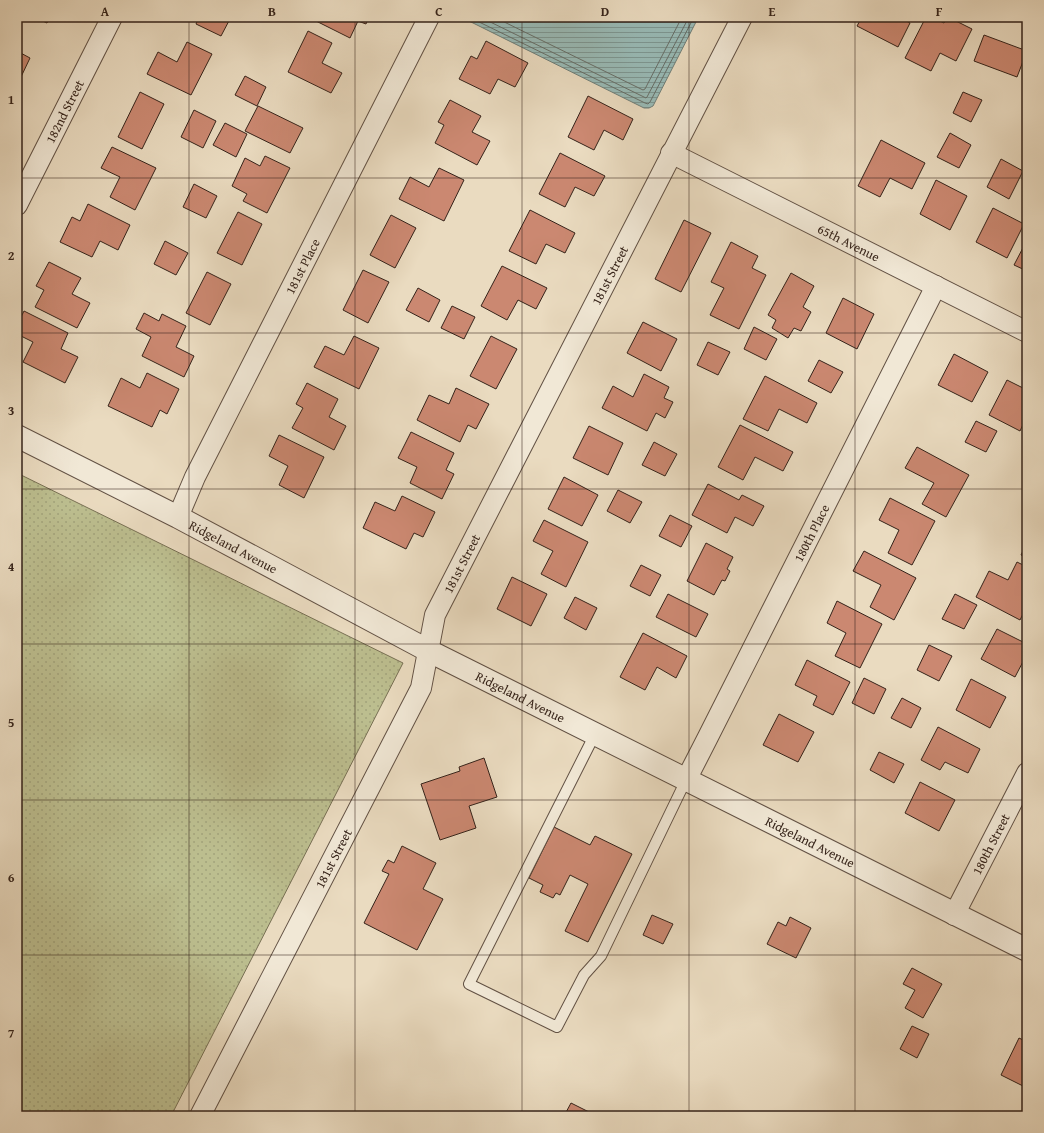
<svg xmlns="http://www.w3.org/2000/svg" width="1044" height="1133" font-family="'Gentium Book Plus',serif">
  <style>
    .park { fill: url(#park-dots); stroke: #787054 }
    .water { fill: url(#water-rules); stroke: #707e78 }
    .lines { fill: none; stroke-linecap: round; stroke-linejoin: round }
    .shore { stroke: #666e68; stroke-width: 1 }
    .building { fill: #cb8871; stroke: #35231a }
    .service-casing { stroke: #625144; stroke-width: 12 }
    .minor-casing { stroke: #625144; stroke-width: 22 }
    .tertiary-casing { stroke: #625144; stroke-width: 24 }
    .service { stroke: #f1e8d6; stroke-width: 10 }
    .minor { stroke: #f1e8d6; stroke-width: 20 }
    .tertiary { stroke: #f1e8d6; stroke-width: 22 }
    .grid { fill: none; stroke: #35231a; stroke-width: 1; stroke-opacity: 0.55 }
    .labels { text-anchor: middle; stroke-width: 4; stroke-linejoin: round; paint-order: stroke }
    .street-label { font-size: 13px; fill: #35231a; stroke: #f1e8d6 }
    .neatline { fill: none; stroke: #35231a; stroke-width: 1.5 }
    .grid-label { font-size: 13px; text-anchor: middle; font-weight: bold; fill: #35231a }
  </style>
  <defs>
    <pattern id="park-dots" width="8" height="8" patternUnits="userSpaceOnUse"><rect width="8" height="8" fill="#bcbe8f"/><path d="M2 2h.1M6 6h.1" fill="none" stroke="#a2a37b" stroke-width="1.8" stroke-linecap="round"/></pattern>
    <pattern id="water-rules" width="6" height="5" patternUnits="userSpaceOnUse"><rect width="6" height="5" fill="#98bab6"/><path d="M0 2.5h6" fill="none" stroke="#7d9793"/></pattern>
  </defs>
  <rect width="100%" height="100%" fill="#eadbc0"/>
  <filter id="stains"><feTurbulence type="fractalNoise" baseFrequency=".005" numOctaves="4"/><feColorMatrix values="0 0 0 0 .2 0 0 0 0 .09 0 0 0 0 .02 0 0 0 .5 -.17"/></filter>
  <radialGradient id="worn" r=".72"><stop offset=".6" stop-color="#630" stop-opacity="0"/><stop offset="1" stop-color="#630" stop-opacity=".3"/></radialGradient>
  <!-- park -->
  <polygon class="park" points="17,473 403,663 171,1116 17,1116"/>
  <!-- water -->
  <polygon class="water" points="470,17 698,17 697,20 653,106 649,108 644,108 473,23 469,21"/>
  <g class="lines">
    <!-- shore -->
    <g class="shore">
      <polyline points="474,17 475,20 645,103 648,104 650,102 694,17"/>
      <polyline points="480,17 646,98 647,97 689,17"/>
      <polyline points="494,17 643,90 645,89 682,17"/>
    </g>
  </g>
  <!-- building -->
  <g class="building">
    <polygon points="34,17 50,17 47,23"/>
    <polygon points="199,17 231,17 221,36 196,24"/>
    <polygon points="308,17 369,17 366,24 358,21 350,38"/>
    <polygon points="862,17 899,17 910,23 898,47 857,26"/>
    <polygon points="926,17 932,17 944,23 948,17 972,29 956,61 940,53 931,71 905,58"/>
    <polygon points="308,31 332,43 322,63 342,73 331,93 288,72"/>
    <polygon points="984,35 1027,51 1017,77 974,61"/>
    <polygon points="486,41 528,63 515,87 498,79 490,94 459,79 471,56 477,59"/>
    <polygon points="187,42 212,54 191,95 147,74 158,52 177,62"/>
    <polygon points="17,51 30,58 20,79 17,77"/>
    <polygon points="245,76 266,87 257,106 235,95"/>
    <polygon points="140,92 164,104 142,149 118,137"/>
    <polygon points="963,92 982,100 971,122 953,113"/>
    <polygon points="588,96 633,119 623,140 604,130 594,150 568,137"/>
    <polygon points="450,100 481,116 472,132 490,141 477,165 435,143 444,125 438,122"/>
    <polygon points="258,106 303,128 290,153 245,131"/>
    <polygon points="194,110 216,121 203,148 181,137"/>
    <polygon points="225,123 247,134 236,157 213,145"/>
    <polygon points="950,133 971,145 959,168 937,157"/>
    <polygon points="881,140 925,163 912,189 890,178 880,197 858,186"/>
    <polygon points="112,147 156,168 135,210 110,197 120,177 101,168"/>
    <polygon points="560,153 605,176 594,196 575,187 565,207 539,194"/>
    <polygon points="265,156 290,168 267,213 243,201 247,194 232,186 245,158 260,166"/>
    <polygon points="1001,159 1023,171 1009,199 987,187"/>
    <polygon points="439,168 464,180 444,221 399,199 410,177 429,187"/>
    <polygon points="936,180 967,196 950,230 920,214"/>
    <polygon points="194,184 217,196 206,218 183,207"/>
    <polygon points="88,204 130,225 118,250 100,241 92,257 60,242 72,217 80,221"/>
    <polygon points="993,208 1024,224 1007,258 976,242"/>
    <polygon points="530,210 575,233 565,253 546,244 536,264 509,251"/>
    <polygon points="238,212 262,224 242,265 217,253"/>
    <polygon points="391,215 416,228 395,268 370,255"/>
    <polygon points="684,220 711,233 681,292 655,279"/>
    <polygon points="1027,240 1027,271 1014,265"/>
    <polygon points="165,241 188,253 176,275 154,264"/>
    <polygon points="731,242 758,256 752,268 766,275 739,329 710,315 724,288 711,282"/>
    <polygon points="49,262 81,278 72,294 90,303 77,328 35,307 44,290 36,286"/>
    <polygon points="502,266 547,288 536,309 518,300 507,320 481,306"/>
    <polygon points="363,270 389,282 368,323 343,310"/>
    <polygon points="207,272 231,284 210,325 186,313"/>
    <polygon points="791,273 814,286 803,307 811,312 801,331 794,328 788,338 772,328 776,320 768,315"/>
    <polygon points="418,288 440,300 429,322 406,310"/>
    <polygon points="843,298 874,314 857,349 826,333"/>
    <polygon points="452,306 475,317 464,339 441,328"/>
    <polygon points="24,311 68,333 61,349 78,357 65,383 23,362 33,342 17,334 17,325"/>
    <polygon points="144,313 159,321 162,314 186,326 176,347 194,356 184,377 142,356 151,337 136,329"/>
    <polygon points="643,322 677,339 661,371 627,353"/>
    <polygon points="754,327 777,339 766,360 744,349"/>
    <polygon points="354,336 379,348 359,389 314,367 325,346 344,355"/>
    <polygon points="491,336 517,349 496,389 470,376"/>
    <polygon points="708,342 730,352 718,375 697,365"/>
    <polygon points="954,354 988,372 972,402 938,385"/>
    <polygon points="819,360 843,372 831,393 808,381"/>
    <polygon points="147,373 179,389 167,414 160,410 152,427 108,406 121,378 140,388"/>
    <polygon points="644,374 669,387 664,398 673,402 665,418 656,413 647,431 602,408 613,386 633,397"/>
    <polygon points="765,376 817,403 807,423 779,409 768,431 743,419"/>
    <polygon points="1007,380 1027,390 1027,416 1020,431 989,415"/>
    <polygon points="307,383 338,399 329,417 346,426 334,450 292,428 303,408 296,404"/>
    <polygon points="456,388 489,404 476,429 468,425 460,442 417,420 429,395 449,404"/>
    <polygon points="976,421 997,431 986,452 965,442"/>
    <polygon points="740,425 793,452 783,471 755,457 743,480 718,467"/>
    <polygon points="589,426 623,443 608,475 573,458"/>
    <polygon points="411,432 454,453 446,470 454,474 442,499 410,483 417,467 398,458"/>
    <polygon points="279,435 324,457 304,498 279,485 288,466 269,456"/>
    <polygon points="654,442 677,454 665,476 642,465"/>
    <polygon points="917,447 969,475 946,517 922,504 934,483 905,468"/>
    <polygon points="564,477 598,495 582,526 548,509"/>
    <polygon points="708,484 739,500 742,495 764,506 753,526 735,517 727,533 692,515"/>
    <polygon points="618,490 642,502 630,523 607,511"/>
    <polygon points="402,496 435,512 423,537 414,533 406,549 363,528 375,502 395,511"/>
    <polygon points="890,498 935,521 912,565 888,553 899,530 879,520"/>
    <polygon points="670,515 692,526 681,547 659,536"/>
    <polygon points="544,520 588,542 566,587 541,574 553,551 533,541"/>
    <polygon points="706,543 733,557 727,569 730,571 725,581 722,580 714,595 687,581"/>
    <polygon points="1027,543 1027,558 1021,555"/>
    <polygon points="864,551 916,578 894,620 870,607 881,585 853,571"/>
    <polygon points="1017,562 1027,567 1027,606 1020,620 976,597 989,571 1008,580"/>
    <polygon points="641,565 661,575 650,596 630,586"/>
    <polygon points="512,577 547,594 531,626 497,609"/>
    <polygon points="668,594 708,614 696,637 656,617"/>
    <polygon points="955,594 977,605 964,629 942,619"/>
    <polygon points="575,597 597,608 586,630 564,618"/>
    <polygon points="837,601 882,624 860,668 835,656 846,633 827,623"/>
    <polygon points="997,629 1027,644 1027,654 1015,677 981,659"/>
    <polygon points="643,633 687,656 676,678 657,667 645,690 620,677"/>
    <polygon points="929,645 952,656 939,681 917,670"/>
    <polygon points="807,660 850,682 833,715 813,705 817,696 795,685"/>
    <polygon points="864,678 886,689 874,714 852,703"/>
    <polygon points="971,679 1006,697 990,728 956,710"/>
    <polygon points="902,698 921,708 911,728 891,718"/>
    <polygon points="779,714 814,732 798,762 763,745"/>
    <polygon points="938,727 980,749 968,773 945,762 940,770 921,760"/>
    <polygon points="879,752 904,764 894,783 870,770"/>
    <polygon points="484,758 497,797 469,806 476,828 440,840 421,784 460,771 459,767"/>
    <polygon points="920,782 955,800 939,831 905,813"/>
    <polygon points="554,827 590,845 595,836 632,854 588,942 565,931 588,884 570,875 560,895 556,893 553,898 540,892 543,885 529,878"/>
    <polygon points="402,846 436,863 423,889 443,899 417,950 364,923 389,874 382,871 388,860 394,863"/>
    <polygon points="652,915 673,924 663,944 643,935"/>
    <polygon points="790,917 811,928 796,958 767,944 778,922 786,926"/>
    <polygon points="912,968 942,984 923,1018 905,1008 915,990 903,984"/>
    <polygon points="912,1026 929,1034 917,1058 900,1049"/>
    <polygon points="1019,1038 1027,1042 1027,1088 1001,1075"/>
    <polygon points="571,1103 597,1116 564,1116"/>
  </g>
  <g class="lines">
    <!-- service casing -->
    <g class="service-casing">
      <polyline id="service" points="595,734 469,984 557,1027 584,975 601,956 686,780"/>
    </g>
    <!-- minor casing -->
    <g class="minor-casing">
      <g id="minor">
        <path id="s1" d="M671 153 1027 332"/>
        <path id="s2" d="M17 205 112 17"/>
        <path id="s3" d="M178 517 195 477 429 17"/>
        <path id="s4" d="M686 780 708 737 936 286"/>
        <path id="s5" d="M954 915 1027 773"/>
        <path id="s6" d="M200 1116 421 688 435 615 742 17"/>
      </g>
    </g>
    <!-- tertiary casing -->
    <g class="tertiary-casing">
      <g id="tertiary">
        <path id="s7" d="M17 436 178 517 429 651 1027 950"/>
      </g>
    </g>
    <!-- service -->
    <use href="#service" class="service"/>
    <!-- minor -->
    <use href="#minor" class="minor"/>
    <!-- tertiary -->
    <use href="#tertiary" class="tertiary"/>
  </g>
  <!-- grid -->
  <path class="grid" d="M189 17V1116M355 17V1116M522 17V1116M689 17V1116M855 17V1116M17 178H1027M17 333H1027M17 489H1027M17 644H1027M17 800H1027M17 955H1027"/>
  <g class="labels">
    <!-- street labels -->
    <g class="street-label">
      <text dy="5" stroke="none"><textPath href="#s2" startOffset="105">182nd Street</textPath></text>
      <text dy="5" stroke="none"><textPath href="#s1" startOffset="199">65th Avenue</textPath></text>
      <text dy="5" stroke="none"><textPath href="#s3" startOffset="280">181st Place</textPath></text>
      <text dy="5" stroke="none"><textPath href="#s6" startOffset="938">181st Street</textPath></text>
      <text dy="5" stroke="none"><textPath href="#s4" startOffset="277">180th Place</textPath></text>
      <text dy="5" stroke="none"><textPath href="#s7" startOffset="243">Ridgeland Avenue</textPath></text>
      <text dy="5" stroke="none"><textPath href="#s6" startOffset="614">181st Street</textPath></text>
      <text dy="5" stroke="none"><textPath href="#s7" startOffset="567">Ridgeland Avenue</textPath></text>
      <text dy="5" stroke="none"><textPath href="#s7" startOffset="891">Ridgeland Avenue</textPath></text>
      <text dy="5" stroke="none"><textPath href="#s5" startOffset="80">180th Street</textPath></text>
      <text dy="5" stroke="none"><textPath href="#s6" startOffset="290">181st Street</textPath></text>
    </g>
  </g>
  <!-- margin -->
  <rect width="1044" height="1133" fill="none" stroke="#eadbc0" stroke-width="44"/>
  <rect x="22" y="22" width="1000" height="1089" class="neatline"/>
  <g class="grid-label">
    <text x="105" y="16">A</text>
    <text x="272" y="16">B</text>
    <text x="439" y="16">C</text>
    <text x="605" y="16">D</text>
    <text x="772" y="16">E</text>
    <text x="939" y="16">F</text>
    <text x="11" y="104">1</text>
    <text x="11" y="260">2</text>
    <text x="11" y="415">3</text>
    <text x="11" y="571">4</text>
    <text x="11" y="727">5</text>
    <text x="11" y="882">6</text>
    <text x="11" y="1038">7</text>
  </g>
  <rect width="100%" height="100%" filter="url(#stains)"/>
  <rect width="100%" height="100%" fill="url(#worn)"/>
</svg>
